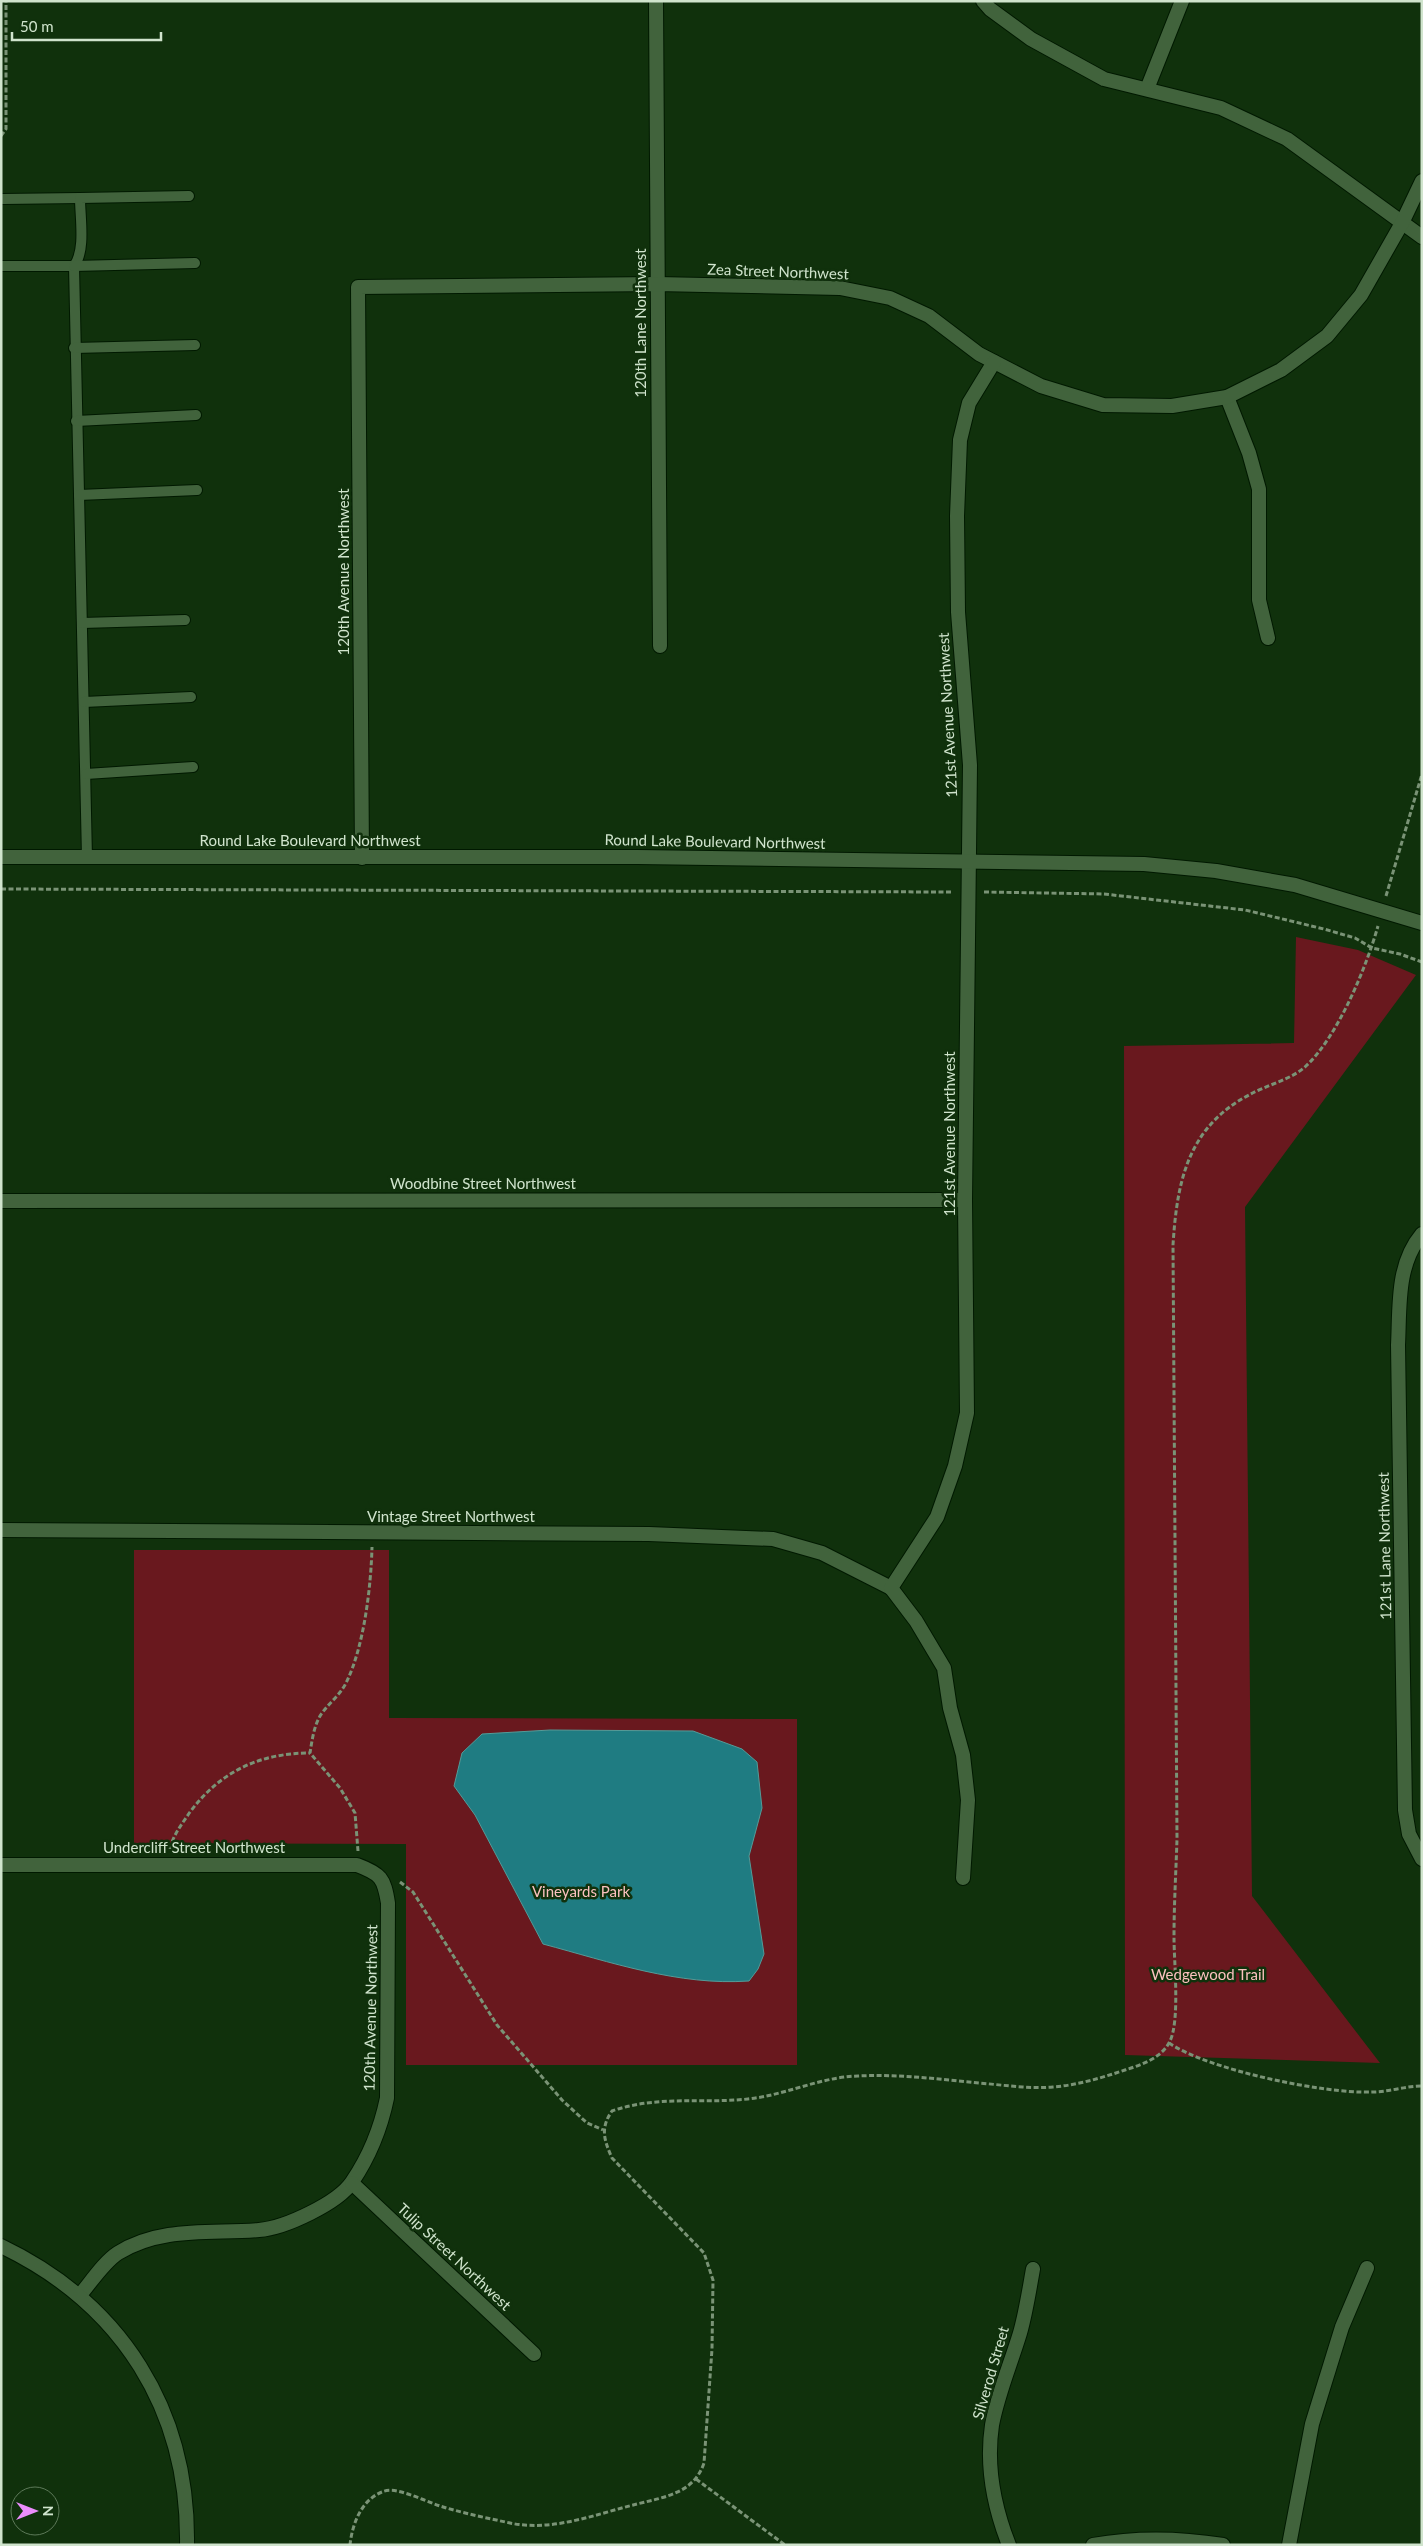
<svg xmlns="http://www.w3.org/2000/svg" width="1423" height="2546" font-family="Lato,sans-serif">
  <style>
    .green { fill: #69181e }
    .water { fill: #1f7c82; stroke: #549b98 }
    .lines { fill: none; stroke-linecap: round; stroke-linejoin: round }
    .service-casing { stroke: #001900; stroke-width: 12 }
    .minor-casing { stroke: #001900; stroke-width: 16 }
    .secondary-casing { stroke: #001900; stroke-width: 16 }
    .path { stroke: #7a9376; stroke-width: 3; stroke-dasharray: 5 2.5; stroke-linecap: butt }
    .service { stroke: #41633c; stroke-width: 10 }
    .minor { stroke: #41633c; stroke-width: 14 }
    .secondary { stroke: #41633c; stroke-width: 14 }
    .labels { text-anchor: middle; stroke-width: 5; stroke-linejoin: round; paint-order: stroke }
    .street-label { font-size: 15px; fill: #d0e4cd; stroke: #10310c }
    .park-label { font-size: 15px; fill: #fcc1bf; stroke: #10310c }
  </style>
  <rect width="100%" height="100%" fill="#10310c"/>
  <!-- green -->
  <g class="green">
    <polygon points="1296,937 1358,950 1416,975 1245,1207 1252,1896 1380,2063 1125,2055 1124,1046 1294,1043"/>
    <polygon points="134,1550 389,1550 389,1718 797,1719 797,2065 406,2065 406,1844 134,1843"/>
  </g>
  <!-- water -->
  <path class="water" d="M550 1730 693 1731 742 1749 757 1762 762 1808 749 1856 764 1954 758 1969 749 1981C679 1986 610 1962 543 1944L475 1815 454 1786 462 1753 482 1734Z"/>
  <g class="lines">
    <!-- service casing -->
    <g class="service-casing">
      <g id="service">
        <polyline points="3,199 80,198"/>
        <polyline points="1,266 74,266 87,858"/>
        <path d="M74 266C86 250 80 218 80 198L189 196"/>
        <polyline points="74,266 195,263"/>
        <polyline points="74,348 195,345"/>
        <polyline points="76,421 196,415"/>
        <polyline points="79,495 197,490"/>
        <polyline points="82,623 185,620"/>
        <polyline points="84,702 191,697"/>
        <polyline points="86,774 193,767"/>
      </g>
    </g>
    <!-- minor casing -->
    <g class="minor-casing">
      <g id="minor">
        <polyline points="656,1 660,646"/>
        <polyline points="983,1 990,9 1031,39 1104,79 1221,108 1287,139 1422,237"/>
        <polyline points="1147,89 1182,1"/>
        <polyline points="1227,397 1249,453 1259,489 1259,600 1268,638"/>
        <polyline points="362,858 358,287 657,284 840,288 890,298 929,316 979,354 1041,386 1103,405 1172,406 1227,397 1281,370 1327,336 1361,295 1402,223 1422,181"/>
        <polyline points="1,1201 965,1200"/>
        <path d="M1422 1234C1396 1265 1400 1307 1398 1345L1405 1810 1409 1834 1422 1859"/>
        <polyline points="1,1530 649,1534 773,1539 822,1553 891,1588"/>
        <path d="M1 1865H357C381 1874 384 1878 388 1903L387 2098C381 2127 369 2157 352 2182 338 2203 285 2228 259 2230 212 2234 161 2226 118 2253 104 2262 91 2282 80 2295"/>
        <polyline points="963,1878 968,1800 963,1755 950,1708 944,1668 916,1621 891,1588 937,1517 955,1466 967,1413 965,1200 970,765 958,612 957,516 960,440 969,403 994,362"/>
        <polyline points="352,2183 534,2354"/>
        <path d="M1 2246C122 2304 189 2410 187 2545"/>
        <path d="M1009 2545C994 2507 986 2465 992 2425 998 2393 1011 2363 1020 2333 1026 2312 1029 2291 1033 2269"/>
        <path d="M1093 2545C1137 2537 1179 2538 1223 2545"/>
        <polyline points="1289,2545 1312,2424 1342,2327 1367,2268"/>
      </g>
    </g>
    <!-- secondary casing -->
    <g class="secondary-casing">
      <polyline id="secondary" points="1,857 638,857 1144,864 1216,871 1295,885 1422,923"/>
    </g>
    <!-- path -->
    <g class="path">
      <polyline points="1,136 6,129 6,1"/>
      <polyline points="1,889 953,892"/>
      <polyline points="984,892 1104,894 1245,910 1324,929 1355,938 1372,948 1400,954 1422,962"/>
      <polyline points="1386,896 1422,774"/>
      <path d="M170 1849C173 1835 182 1824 190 1812 220 1772 259 1753 310 1753"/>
      <path d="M358 1851 355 1813 340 1788 310 1753C312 1741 314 1724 322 1713 330 1702 340 1695 346 1683 364 1647 371 1587 372 1547"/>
      <polyline points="400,1882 413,1892 497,2025 562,2100 587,2123 603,2130"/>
      <path d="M1169 2043C1209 2070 1324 2094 1372 2092 1389 2092 1405 2086 1422 2086"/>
      <polyline points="696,2479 785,2545"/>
      <path d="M350 2545C352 2525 361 2500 382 2492 386 2490 392 2490 397 2491 411 2494 426 2501 440 2506 462 2513 487 2518 510 2523 553 2532 596 2514 637 2504 665 2497 694 2493 704 2463L712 2349 713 2280 704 2253 612 2158C604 2140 600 2128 612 2111 658 2095 701 2104 748 2099 786 2095 820 2077 858 2076 898 2074 939 2079 979 2083 1004 2085 1028 2089 1053 2087 1078 2085 1101 2078 1125 2070 1141 2065 1162 2058 1170 2041 1180 2020 1174 1963 1174 1937 1174 1904 1176 1871 1177 1839L1173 1245C1177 1181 1188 1127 1249 1095 1266 1085 1291 1080 1306 1066 1338 1036 1366 968 1378 926"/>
    </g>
    <!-- service -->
    <use href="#service" class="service"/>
    <!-- minor -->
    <use href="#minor" class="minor"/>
    <!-- secondary -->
    <use href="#secondary" class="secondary"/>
  </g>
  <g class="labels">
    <!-- street labels -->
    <g class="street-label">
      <text transform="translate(778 272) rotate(2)" y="5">Zea Street Northwest</text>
      <text transform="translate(641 323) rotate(-90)" y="5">120th Lane Northwest</text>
      <text transform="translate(344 572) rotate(-90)" y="5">120th Avenue Northwest</text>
      <text transform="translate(948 715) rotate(-93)" y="5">121st Avenue Northwest</text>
      <text x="310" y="846">Round Lake Boulevard Northwest</text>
      <text transform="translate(715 842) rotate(1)" y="5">Round Lake Boulevard Northwest</text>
      <text transform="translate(950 1134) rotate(-90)" y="5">121st Avenue Northwest</text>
      <text x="483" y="1189">Woodbine Street Northwest</text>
      <text x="451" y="1522">Vintage Street Northwest</text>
      <text transform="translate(1385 1546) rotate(-91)" y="5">121st Lane Northwest</text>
      <text x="194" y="1853">Undercliff Street Northwest</text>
      <text transform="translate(371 2008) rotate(-89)" y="5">120th Avenue Northwest</text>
      <text transform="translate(454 2257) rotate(43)" y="5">Tulip Street Northwest</text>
      <text transform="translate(991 2373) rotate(-74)" y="5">Silverod Street</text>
    </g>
    <!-- park labels -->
    <g class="park-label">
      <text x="581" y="1897">Vineyards Park</text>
      <text x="1208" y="1980">Wedgewood Trail</text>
    </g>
  </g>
  <!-- border -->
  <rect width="1423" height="2546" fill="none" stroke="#d0e4cd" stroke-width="5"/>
  <!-- north arrow -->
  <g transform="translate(35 2511) rotate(90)"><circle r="24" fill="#10310c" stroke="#5d7959"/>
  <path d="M0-4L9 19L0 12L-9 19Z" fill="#eb8dfc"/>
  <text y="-8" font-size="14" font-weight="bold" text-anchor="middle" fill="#d0e4cd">N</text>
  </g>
  <!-- scale -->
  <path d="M12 32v8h149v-8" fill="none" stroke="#d0e4cd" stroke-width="2.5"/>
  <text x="20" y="32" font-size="15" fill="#d0e4cd" stroke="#10310c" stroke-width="4" paint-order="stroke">50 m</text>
</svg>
